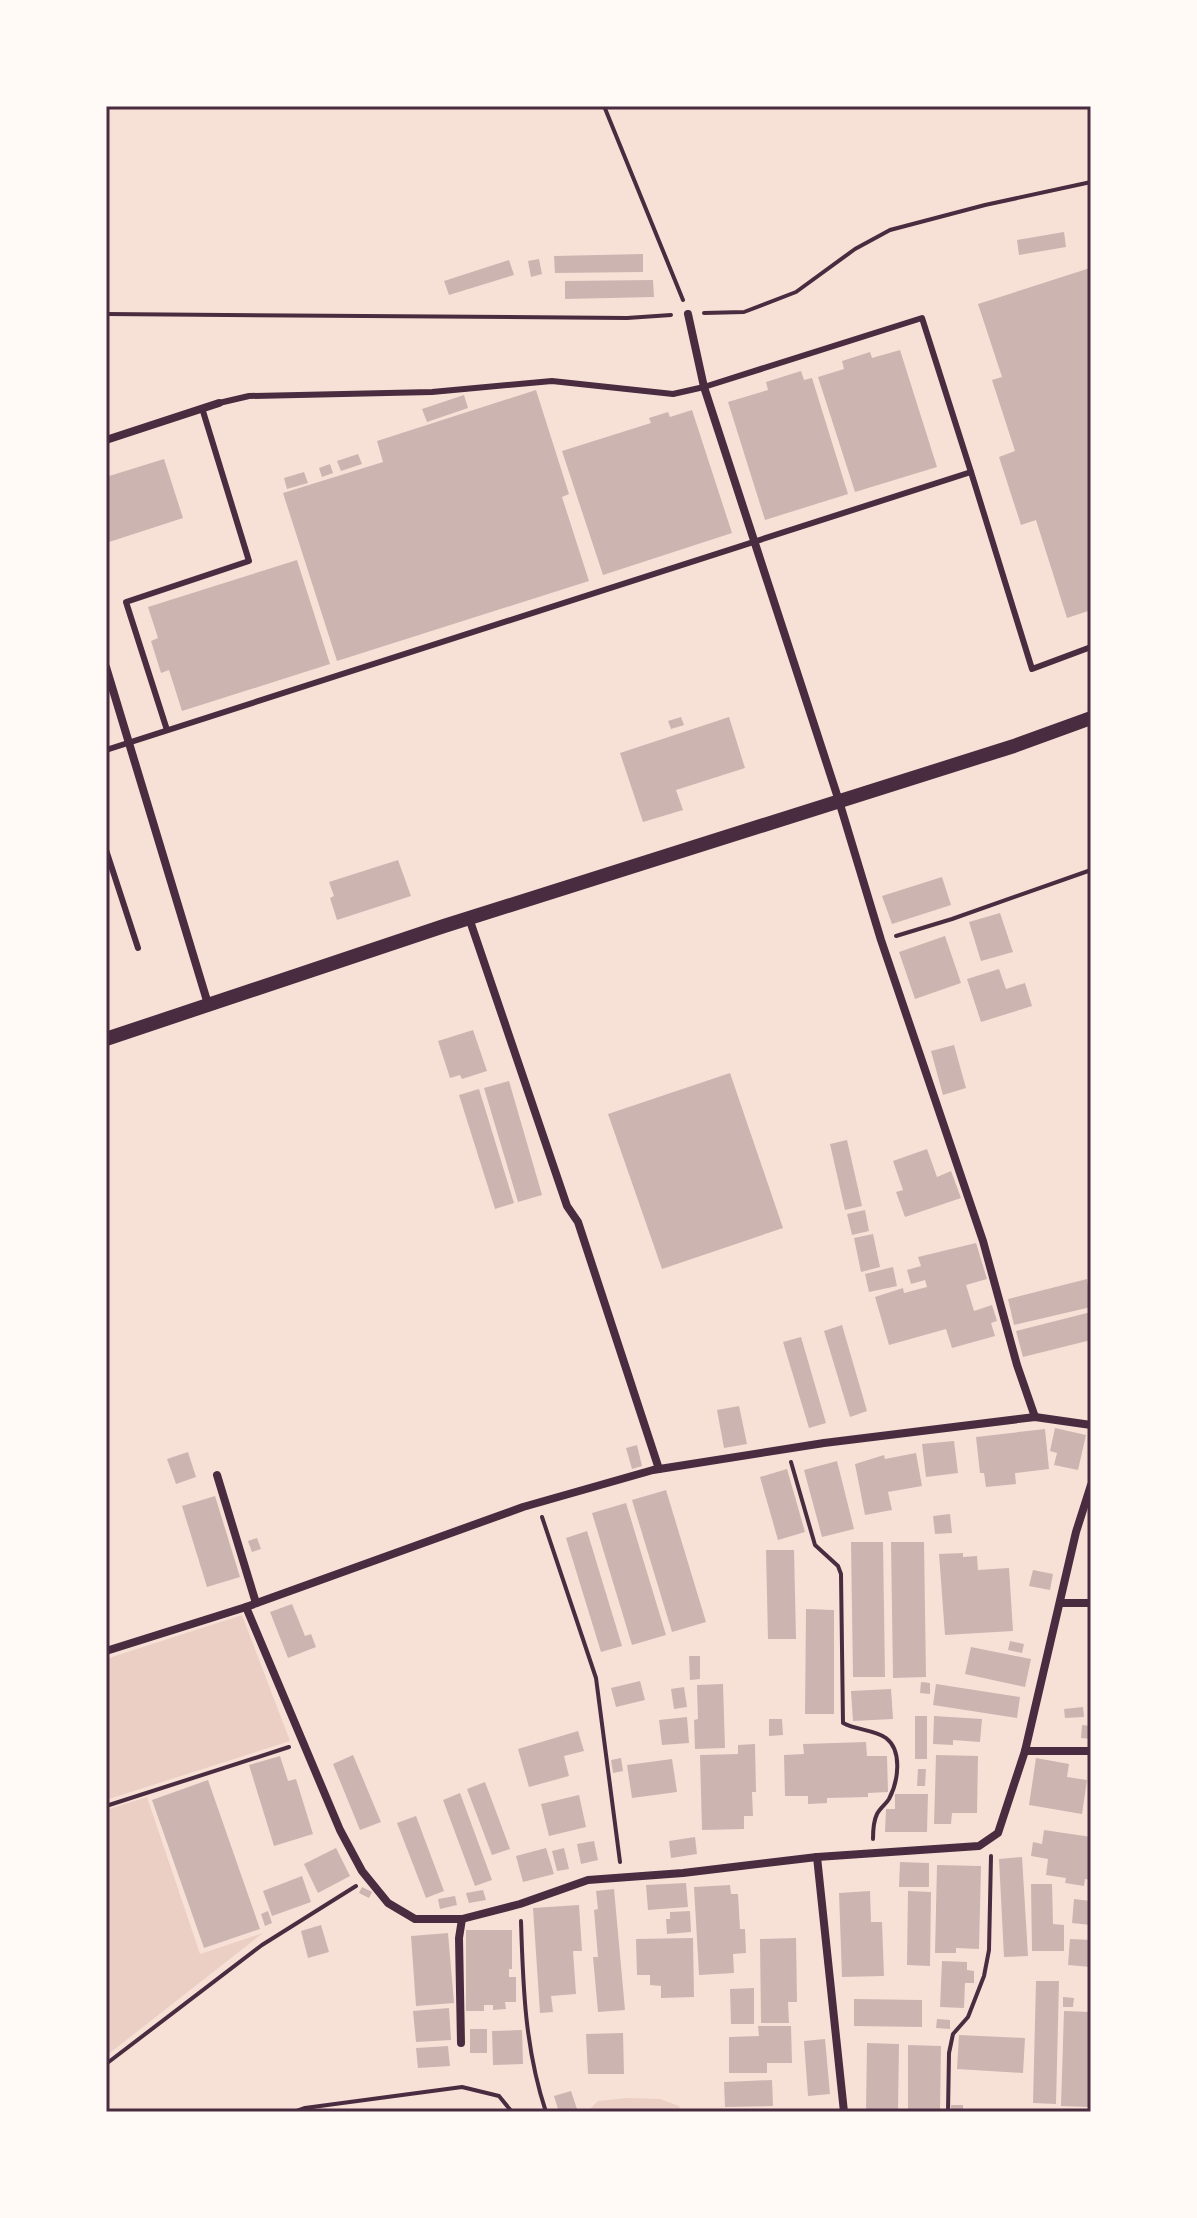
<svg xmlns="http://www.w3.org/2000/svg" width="1197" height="2218" font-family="'Asap Condensed',sans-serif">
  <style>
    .green { fill: #ebcfc5 }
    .building { fill: #ccb4b1 }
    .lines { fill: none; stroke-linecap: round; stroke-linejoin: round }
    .path { stroke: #4a2c40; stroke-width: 4 }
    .service { stroke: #4a2c40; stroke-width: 6 }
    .minor { stroke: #4a2c40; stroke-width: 8 }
    .tertiary { stroke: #4a2c40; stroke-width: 14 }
    .neatline { fill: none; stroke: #4a2c40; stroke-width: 3 }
  </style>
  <rect width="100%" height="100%" fill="#f7e1d7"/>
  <!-- green -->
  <g class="green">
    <polygon points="242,1615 290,1741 106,1800 106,1659"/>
    <polygon points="147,1797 200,1954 263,1933 106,2056 106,1810"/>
    <polygon points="627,2098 660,2099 679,2106 681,2112 591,2112 591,2108 598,2101"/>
  </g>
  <!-- building -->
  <g class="building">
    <polygon points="1064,232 1066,247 1019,255 1017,240"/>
    <polygon points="643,254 643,272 555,273 554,256"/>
    <polygon points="539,259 542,274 531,277 528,261"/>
    <polygon points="509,260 514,275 449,295 444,281"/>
    <polygon points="1090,268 1091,610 1067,618 1036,520 1021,525 999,457 1015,451 992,380 1002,377 978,304"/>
    <polygon points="653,280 654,297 565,299 565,281"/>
    <polygon points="900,350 937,467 855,492 818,377 844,369 842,361 870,352 872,358"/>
    <polygon points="801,371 804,380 812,378 848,494 765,520 728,402 768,390 766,382"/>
    <polygon points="536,390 569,494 562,497 589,581 337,661 283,493 383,462 377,441"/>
    <polygon points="464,395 468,408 427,422 422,409"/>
    <polygon points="692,410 732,533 603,575 562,451 651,423 649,418 668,412 670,417"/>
    <polygon points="358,454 362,464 341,471 337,461"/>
    <polygon points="164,459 183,518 106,543 106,477"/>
    <polygon points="330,464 333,473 322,477 319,468"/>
    <polygon points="304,472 308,483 287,489 284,478"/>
    <polygon points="297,560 330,664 182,711 169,670 161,673 151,641 158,638 148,607"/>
    <polygon points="681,717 684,725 671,729 668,721"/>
    <polygon points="729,717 745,768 676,790 683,810 643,822 620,753"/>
    <polygon points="398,860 411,896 337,920 330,898 334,896 329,882"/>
    <polygon points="942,877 951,905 892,924 882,896"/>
    <polygon points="1000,913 1013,952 981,961 969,922"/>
    <polygon points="945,936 961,983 915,999 899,952"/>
    <polygon points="999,969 1006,989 1025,983 1032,1006 981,1022 967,979"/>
    <polygon points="473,1030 487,1071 462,1079 460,1075 450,1078 438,1041"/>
    <polygon points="954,1045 966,1088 943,1095 931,1051"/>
    <polygon points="730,1073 783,1228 662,1269 608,1114"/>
    <polygon points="509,1081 542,1195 518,1202 484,1088"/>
    <polygon points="479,1089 514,1203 495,1209 459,1095"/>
    <polygon points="847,1140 862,1206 845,1210 830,1144"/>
    <polygon points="927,1149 937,1177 951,1171 961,1198 905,1217 896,1192 903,1190 893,1161"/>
    <polygon points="865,1210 869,1231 852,1235 847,1214"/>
    <polygon points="873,1234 880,1267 861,1272 854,1238"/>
    <polygon points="976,1243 987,1279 966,1285 974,1311 992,1305 997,1321 991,1323 995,1336 952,1348 946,1329 889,1345 875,1297 903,1288 904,1293 927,1287 925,1280 911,1284 907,1270 921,1266 918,1257"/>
    <polygon points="893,1267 897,1286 869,1292 865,1274"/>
    <polygon points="1087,1279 1091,1307 1014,1325 1008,1299"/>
    <polygon points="1091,1312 1091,1340 1023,1357 1016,1331"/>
    <polygon points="842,1325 867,1411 850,1417 824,1331"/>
    <polygon points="801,1337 826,1423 809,1428 783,1342"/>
    <polygon points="739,1406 747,1444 724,1448 717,1410"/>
    <polygon points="1055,1428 1086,1435 1078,1470 1054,1465 1057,1453 1050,1451"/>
    <polygon points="1045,1429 1049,1469 1015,1473 1016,1484 986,1487 984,1473 980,1473 976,1437"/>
    <polygon points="954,1441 958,1473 926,1477 922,1444"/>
    <polygon points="637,1445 642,1466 632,1469 626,1448"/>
    <polygon points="188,1452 196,1477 176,1484 167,1459"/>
    <polygon points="916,1453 922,1486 888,1492 892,1510 865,1515 855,1464 884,1455 885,1459"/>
    <polygon points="837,1461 854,1529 822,1537 804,1470"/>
    <polygon points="787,1469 805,1532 778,1540 760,1477"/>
    <polygon points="666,1490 706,1622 672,1632 632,1500"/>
    <polygon points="215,1496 240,1577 207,1587 182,1506"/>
    <polygon points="626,1503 666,1635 632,1645 592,1513"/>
    <polygon points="950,1514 952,1533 935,1534 933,1516"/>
    <polygon points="587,1531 622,1646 601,1652 566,1538"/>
    <polygon points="257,1538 261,1549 252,1552 248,1541"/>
    <polygon points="851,1542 883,1542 885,1677 853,1677"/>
    <polygon points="891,1542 924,1542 926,1677 893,1678"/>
    <polygon points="766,1550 794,1550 796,1639 768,1639"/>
    <polygon points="963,1553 963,1557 977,1556 978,1570 1009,1568 1013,1631 945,1635 939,1554"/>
    <polygon points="1033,1570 1053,1574 1050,1590 1029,1586"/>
    <polygon points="292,1604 305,1636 311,1634 316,1647 288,1658 270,1612"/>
    <polygon points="806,1609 834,1610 834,1714 805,1714"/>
    <polygon points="1010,1641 1024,1644 1022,1653 1008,1650"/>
    <polygon points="971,1647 1031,1659 1025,1687 965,1674"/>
    <polygon points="689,1656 700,1656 700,1679 690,1680"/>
    <polygon points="640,1681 645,1700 616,1707 611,1688"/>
    <polygon points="921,1682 930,1683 930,1694 920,1693"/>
    <polygon points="723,1684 725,1748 695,1749 694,1720 698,1719 697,1685"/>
    <polygon points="936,1684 1020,1697 1017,1718 933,1705"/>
    <polygon points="684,1687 687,1707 674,1709 671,1689"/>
    <polygon points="891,1689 893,1719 853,1721 851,1691"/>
    <polygon points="1083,1707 1084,1717 1065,1718 1064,1709"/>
    <rect x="915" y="1716" width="12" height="43"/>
    <polygon points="934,1716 982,1719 980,1742 953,1740 953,1745 933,1744"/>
    <polygon points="687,1717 689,1743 662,1745 659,1720"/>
    <polygon points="769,1719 782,1719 783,1735 769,1736"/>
    <polygon points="1082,1725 1091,1726 1091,1739 1081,1738"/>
    <polygon points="578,1731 584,1751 564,1756 569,1776 529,1787 518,1749"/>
    <polygon points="866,1742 867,1756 887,1756 888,1792 868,1793 868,1797 827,1798 827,1803 808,1804 808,1796 785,1796 784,1755 804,1754 803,1744"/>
    <polygon points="755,1744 756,1792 752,1792 753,1816 744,1816 744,1829 702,1830 700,1755 738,1754 738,1745"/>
    <polygon points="353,1755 381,1822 360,1830 333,1764"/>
    <polygon points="936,1755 978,1756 977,1813 952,1813 951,1824 934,1824"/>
    <polygon points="280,1756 288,1781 296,1779 313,1834 274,1846 249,1765"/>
    <polygon points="621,1758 623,1771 613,1773 611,1760"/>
    <polygon points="1036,1758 1069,1764 1067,1777 1087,1780 1082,1814 1029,1805"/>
    <polygon points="672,1759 677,1792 632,1798 627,1765"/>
    <polygon points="918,1769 926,1769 925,1786 917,1786"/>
    <polygon points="208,1780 260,1929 204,1948 152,1800"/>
    <polygon points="485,1782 510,1849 492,1855 467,1789"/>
    <polygon points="460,1793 492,1880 475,1886 443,1800"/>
    <polygon points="895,1794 928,1794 927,1832 885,1832 886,1809 895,1809"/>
    <polygon points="579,1795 586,1827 549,1836 541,1804"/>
    <polygon points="416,1816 444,1891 426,1898 397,1823"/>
    <polygon points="1044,1830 1091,1837 1091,1880 1085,1879 1084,1886 1065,1883 1066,1878 1046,1875 1048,1859 1031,1856 1033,1842 1042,1844"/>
    <polygon points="695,1837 697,1854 671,1858 669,1841"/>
    <polygon points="594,1841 598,1860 581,1864 577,1844"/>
    <polygon points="336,1848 350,1876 318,1893 304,1864"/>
    <polygon points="546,1848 554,1874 523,1882 516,1856"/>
    <polygon points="564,1848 569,1869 557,1871 552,1851"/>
    <polygon points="1022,1857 1028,1956 1004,1957 999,1859"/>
    <polygon points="900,1862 929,1863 929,1887 899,1887"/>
    <polygon points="937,1865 981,1866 979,1949 956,1948 956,1953 935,1953"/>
    <polygon points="302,1876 311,1902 272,1916 263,1891"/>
    <polygon points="686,1883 688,1907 648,1910 646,1885"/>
    <polygon points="1031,1884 1052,1884 1053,1924 1064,1925 1064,1951 1032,1951"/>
    <polygon points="730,1885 731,1894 738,1894 740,1929 745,1929 746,1953 733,1954 734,1973 699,1975 694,1887"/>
    <polygon points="362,1887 372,1892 369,1898 359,1893"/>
    <polygon points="614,1889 625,2010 598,2012 593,1957 598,1957 594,1910 598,1909 596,1891"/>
    <polygon points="483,1890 486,1900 469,1903 466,1893"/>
    <polygon points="870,1891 871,1922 882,1922 884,1976 842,1977 839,1893"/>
    <polygon points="908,1891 931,1892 930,1966 907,1965"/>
    <polygon points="455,1896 457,1905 440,1909 438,1899"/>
    <polygon points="1074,1899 1091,1901 1091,1925 1072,1923"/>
    <polygon points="579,1905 582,1951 573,1951 576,1994 551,1996 553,2012 540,2013 533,1908"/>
    <polygon points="268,1911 272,1923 265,1926 261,1914"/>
    <polygon points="690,1911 691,1932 667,1934 666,1919 670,1919 670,1912"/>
    <polygon points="321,1925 329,1952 308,1958 301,1931"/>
    <polygon points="466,1930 512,1930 512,1969 509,1969 509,1977 516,1977 516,2002 505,2002 506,2009 493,2010 493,2005 484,2005 484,2011 466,2011"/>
    <polygon points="448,1933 454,2003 416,2006 411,1936"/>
    <polygon points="693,1938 694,1997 661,1998 661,1986 650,1985 650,1975 637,1975 636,1939"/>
    <polygon points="796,1938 797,2002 788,2002 789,2023 761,2023 760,1939"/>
    <polygon points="1070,1939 1091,1940 1091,1967 1068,1965"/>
    <polygon points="942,1961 967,1962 967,1970 974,1971 974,1983 965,1983 964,2008 940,2007"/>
    <polygon points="1036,1981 1059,1981 1056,2104 1033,2103"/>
    <polygon points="754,1988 754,2024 731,2024 730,1989"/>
    <polygon points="1063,1997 1074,1998 1073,2007 1063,2007"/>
    <polygon points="854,1999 922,2000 922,2027 854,2026"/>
    <polygon points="449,2008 451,2040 416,2042 413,2011"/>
    <polygon points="1064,2011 1091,2012 1089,2107 1061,2106"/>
    <polygon points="937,2019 950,2020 950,2029 936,2028"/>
    <polygon points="758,2026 791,2026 792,2063 767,2063 767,2073 729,2073 729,2037 759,2036"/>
    <rect x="470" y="2029" width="17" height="24"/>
    <polygon points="522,2030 523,2064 493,2065 492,2031"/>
    <polygon points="623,2033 624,2074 588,2074 586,2034"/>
    <polygon points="959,2035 1025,2038 1023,2073 957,2069"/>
    <polygon points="825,2039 830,2094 808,2096 804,2041"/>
    <polygon points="867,2043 899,2044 898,2112 866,2112"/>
    <polygon points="908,2045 941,2046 940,2112 908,2112"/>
    <polygon points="448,2046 450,2066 418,2068 416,2048"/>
    <polygon points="772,2080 773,2106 725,2107 724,2082"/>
    <polygon points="571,2091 578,2112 559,2112 554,2096"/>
    <rect x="951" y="2105" width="12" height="7"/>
  </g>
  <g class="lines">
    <!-- path -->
    <g class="path">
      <polyline points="604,106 683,300"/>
      <polyline points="704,313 744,312 796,292 855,249 890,230 985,205 1091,182"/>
      <polyline points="106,314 627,318 671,315"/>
      <polyline points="896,936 952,919 1091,870"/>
      <path d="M791 1462 815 1545 838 1566 841 1574 843 1723C856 1730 875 1730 886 1738 903 1751 898 1782 889 1799 886 1804 880 1808 877 1814 873 1822 873 1831 873 1839"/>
      <polyline points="542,1517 596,1678 620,1862"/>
      <polyline points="106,1806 289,1747"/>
      <path d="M521 1921C523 1987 525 2049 546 2112"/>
      <polyline points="106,2064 262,1945 356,1886"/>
      <polyline points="294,2112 305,2108 462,2087 499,2096 512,2112"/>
      <polyline points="948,2112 949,2053 953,2034 968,2017 984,1976 989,1950 991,1856"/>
    </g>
    <!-- service -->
    <g class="service">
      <polyline points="219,403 249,396 432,392 552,381 673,394 704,387 922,318 971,472"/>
      <polyline points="167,730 126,602 249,561 202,408"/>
      <polyline points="106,750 971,472 1032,669 1091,647"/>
      <polyline points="106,850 138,948"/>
    </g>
    <!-- minor -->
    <g class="minor">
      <polyline points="688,314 704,387 839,801 881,940 983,1241 1017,1365 1035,1417"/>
      <polyline points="106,440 219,403"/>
      <polyline points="106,667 208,1004"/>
      <polyline points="469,918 567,1206 578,1222 659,1469"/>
      <polyline points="217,1475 256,1603"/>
      <polyline points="1060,1603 1091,1603"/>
      <polyline points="246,1607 340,1830 362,1871 388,1903 415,1919 462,1919 520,1904 588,1880 683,1873 817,1857 979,1846 998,1833 1025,1751 1076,1532 1091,1485"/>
      <polyline points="106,1651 246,1607 523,1507 653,1470 824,1443 1035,1417 1091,1425"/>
      <polyline points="1025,1751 1091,1751"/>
      <polyline points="817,1857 844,2112"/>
      <polyline points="461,2043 459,1938 462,1919"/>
    </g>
    <!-- tertiary -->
    <polyline class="tertiary" points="106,1039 444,926 1014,746 1091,718"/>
  </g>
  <!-- border -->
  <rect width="1197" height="2218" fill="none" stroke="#fffaf5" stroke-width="216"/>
  <rect x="108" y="108" width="981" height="2002" class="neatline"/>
</svg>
